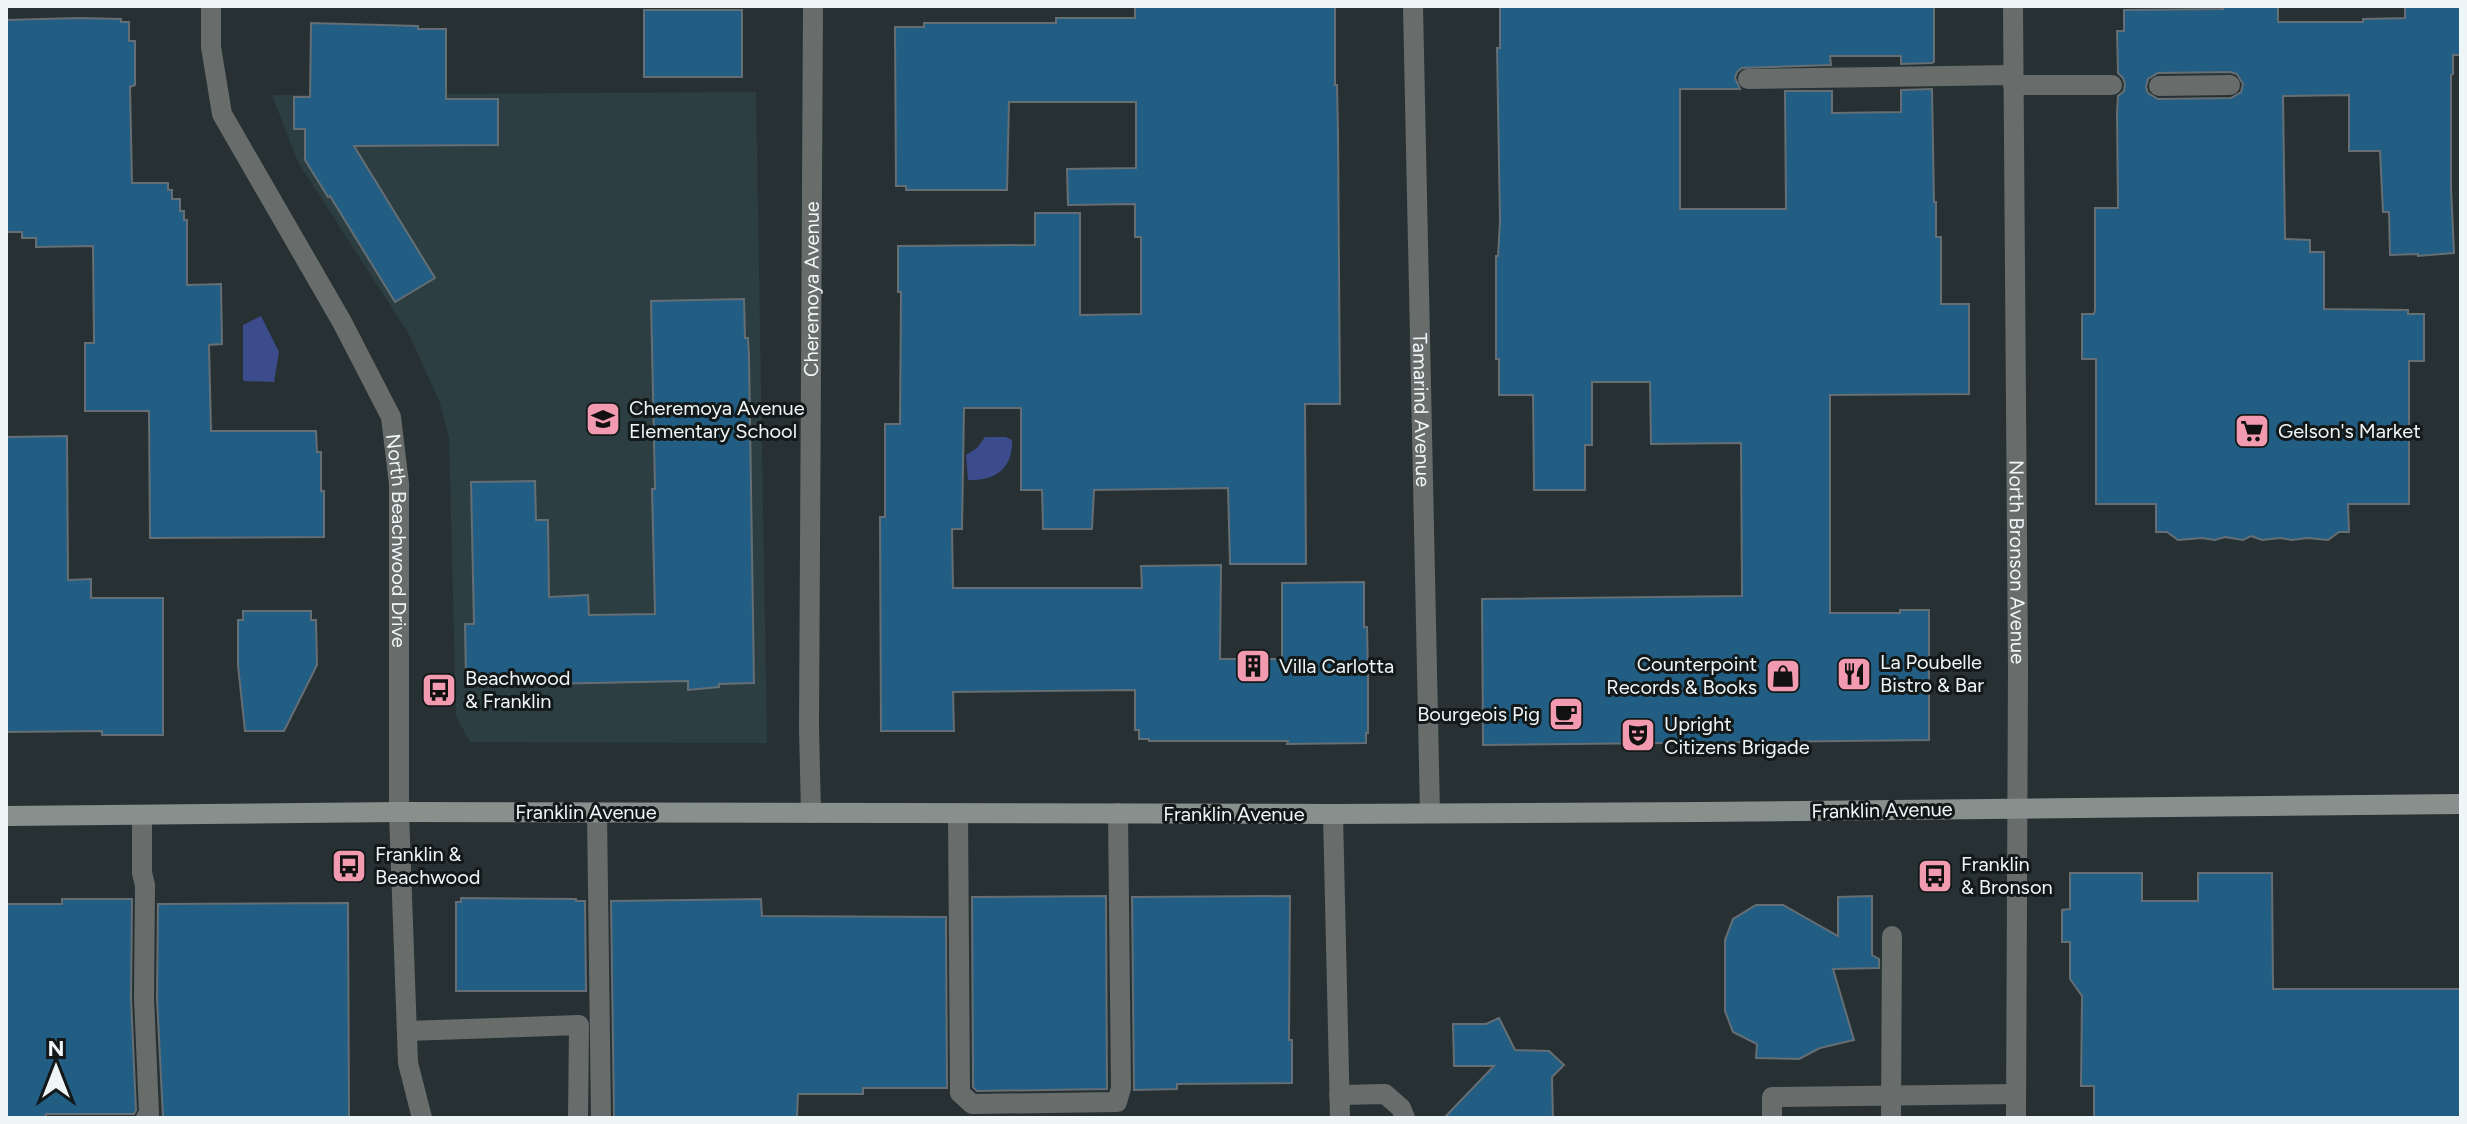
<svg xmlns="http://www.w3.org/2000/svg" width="2467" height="1124" font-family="Figtree,sans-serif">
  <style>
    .built { fill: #2c3e41 }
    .water { fill: #3c4b8b }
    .building { fill: #225e83; stroke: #656e74; stroke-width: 2; fill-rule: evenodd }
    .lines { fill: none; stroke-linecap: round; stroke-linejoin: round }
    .service { stroke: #686d6b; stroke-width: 20 }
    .minor { stroke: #686d6b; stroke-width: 20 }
    .tertiary { stroke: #686d6b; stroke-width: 20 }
    .secondary { stroke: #88908d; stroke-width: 20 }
    .labels { text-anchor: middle; stroke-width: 6; stroke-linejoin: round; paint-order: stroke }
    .street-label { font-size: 20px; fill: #eff6f7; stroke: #131819 }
    .poi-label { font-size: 20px; fill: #eff6f7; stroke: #131819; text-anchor: start }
  </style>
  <rect width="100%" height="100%" fill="#273133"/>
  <!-- built -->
  <polygon class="built" points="756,92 767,743 470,742 456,716 449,438 439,400 408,333 298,162 272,95"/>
  <!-- water -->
  <g class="water">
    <polygon points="261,316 279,352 274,382 243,381 243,325"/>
    <path d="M985 437H1006L1012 440C1013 469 995 481 968 480L966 455 977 448Z"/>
  </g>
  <!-- building -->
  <g class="building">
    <polygon points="1135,6 1335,6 1335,85 1337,85 1338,131 1340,404 1305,404 1306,564 1230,564 1228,488 1094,490 1092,529 1043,529 1042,490 1021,490 1021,408 964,408 962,529 952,529 953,588 1142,588 1141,566 1221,565 1220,659 1282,659 1282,583 1364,582 1364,627 1367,627 1368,672 1368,733 1366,733 1366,743 1287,744 1288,741 1149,741 1149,739 1139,739 1139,730 1135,730 1135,690 953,692 954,731 881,731 880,517 885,517 885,424 900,424 901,292 898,292 898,246 1035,245 1035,213 1080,213 1080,315 1141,314 1141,237 1135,237 1135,204 1068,205 1067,169 1136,168 1136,102 1009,102 1007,190 906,190 906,186 896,186 895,27 924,27 924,23 1056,23 1056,18 1135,18"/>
    <polygon points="1500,6 1934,6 1934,62 1932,63 1901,64 1901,56 1830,56 1831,65 1742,68 1737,72 1735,78 1740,89 1680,89 1680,209 1786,209 1785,91 1832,91 1832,113 1901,112 1901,90 1932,89 1934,202 1936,202 1936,237 1941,237 1941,304 1969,304 1969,394 1830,395 1830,613 1900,613 1900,610 1929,610 1929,740 1483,745 1482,599 1742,596 1741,443 1651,444 1650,382 1592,382 1592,445 1585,445 1585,490 1534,490 1533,395 1499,395 1499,359 1496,359 1496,256 1498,256 1500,221 1497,48 1500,48"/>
    <path d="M2223 6H2278V22H2363V19L2405 18V6H2461V55H2453V74L2451 75V188L2454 253 2418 256V254L2390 255 2389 212H2383L2380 151H2349V95L2283 96 2285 239 2310 240V252H2324V309L2408 310V314H2424V361H2409V504H2348L2349 532H2339L2328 540 2307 538 2292 540 2280 538 2262 540 2251 536 2243 540 2225 537 2215 540 2202 538 2178 540 2167 532H2156V504H2096V359H2082V314H2094L2095 310V208H2118L2117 112 2118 96 2124 91 2125 84 2123 78 2118 73 2117 31H2124V10L2223 9ZM2230 72 2237 74 2243 84 2241 92 2231 98 2158 99 2148 93 2146 87 2148 79 2158 73Z"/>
    <rect x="644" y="10" width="98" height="67"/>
    <polygon points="79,18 121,19 121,22 129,22 129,41 135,41 135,85 130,87 132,183 168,183 168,190 172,190 172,199 180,199 180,211 184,211 184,220 187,220 187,285 221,284 222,344 209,345 211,431 316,431 317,452 321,452 321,491 324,491 324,537 150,538 149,411 85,411 85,343 94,343 93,246 36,247 36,238 22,238 22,232 6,232 6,20"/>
    <polygon points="311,23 418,26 418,29 446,29 446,99 498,99 498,145 354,146 435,278 395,302 330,196 328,197 305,160 305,129 294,129 294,97 310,97"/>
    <polygon points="744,299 745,338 748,338 749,357 754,683 719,684 719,687 688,690 688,681 493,685 493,680 466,680 465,624 474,624 471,482 535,481 536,520 548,520 549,597 588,595 589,615 655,614 652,489 655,489 651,301"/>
    <polygon points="67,436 68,580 91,579 91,598 163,598 163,735 102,735 102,731 6,732 6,437"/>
    <polygon points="243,611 311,611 311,620 316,620 317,665 284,731 245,731 238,665 238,620 243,620"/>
    <polygon points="2070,873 2142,873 2142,901 2198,901 2198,873 2272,873 2273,989 2460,989 2461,1118 2094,1118 2094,1086 2081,1086 2082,996 2070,979 2070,942 2062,942 2062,910 2070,909"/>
    <polygon points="1106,896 1107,1089 977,1091 973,1087 972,897"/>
    <polygon points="1290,896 1289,1040 1292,1040 1292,1083 1177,1084 1177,1089 1134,1090 1132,897"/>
    <polygon points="1872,896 1872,955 1879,959 1879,968 1833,969 1854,1040 1820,1048 1799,1059 1756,1058 1757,1044 1733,1032 1725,1011 1725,940 1733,919 1756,905 1783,905 1838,936 1838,897"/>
    <polygon points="461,898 576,899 576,901 585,901 586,991 456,991 456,902 461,902"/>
    <polygon points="62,899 132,899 131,998 136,1110 134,1114 46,1114 46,1118 6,1118 6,904 62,904"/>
    <polygon points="761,899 762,916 946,917 947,1088 863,1088 863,1094 798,1094 797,1118 614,1118 611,901"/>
    <polygon points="348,903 349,1118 163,1118 157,998 158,904"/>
    <polygon points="1499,1018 1515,1050 1549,1051 1564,1065 1552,1077 1553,1118 1444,1118 1494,1066 1454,1066 1453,1024 1486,1024"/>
  </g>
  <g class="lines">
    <!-- service -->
    <g class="service">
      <polyline points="1748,79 2013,75"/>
      <polyline points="2013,85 2112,85"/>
      <polyline points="2159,86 2230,85"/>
      <polyline points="597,812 601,1118"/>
      <polyline points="958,813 960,1093 972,1104 1117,1102 1121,1088 1118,813"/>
      <polyline points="142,815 142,873 145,885 144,998 149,1113 146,1118"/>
      <polyline points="407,1031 579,1025 578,1118"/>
      <polyline points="1339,1095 1385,1094 1401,1108 1405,1118"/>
      <polyline points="1772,1118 1772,1097 2016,1094"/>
      <polyline points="1891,1118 1892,936"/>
    </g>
    <!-- minor -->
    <g class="minor">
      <path id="s1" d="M1413 6 1430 813"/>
      <polyline points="399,812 408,1063 422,1118"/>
      <path id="s2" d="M811 813 809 728 813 6"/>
      <polyline points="1333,814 1340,1118"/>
    </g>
    <!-- tertiary -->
    <g class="tertiary">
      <path id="s3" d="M211 6V47L222 114 342 322 391 417 399 484V812"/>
      <path id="s4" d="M2013 6 2018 670 2016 1118"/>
    </g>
    <!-- secondary -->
    <polyline class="secondary" points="6,816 399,812 1333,814 1702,812 2461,804"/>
  </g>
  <!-- icons -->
  <defs>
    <g id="school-square" transform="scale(1.8)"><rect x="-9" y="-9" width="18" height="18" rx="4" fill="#f29aaf" stroke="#131819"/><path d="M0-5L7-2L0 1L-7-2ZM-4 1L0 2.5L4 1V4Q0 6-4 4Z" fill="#111"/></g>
    <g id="supermarket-square" transform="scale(1.8)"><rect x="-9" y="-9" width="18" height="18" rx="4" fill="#f29aaf" stroke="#131819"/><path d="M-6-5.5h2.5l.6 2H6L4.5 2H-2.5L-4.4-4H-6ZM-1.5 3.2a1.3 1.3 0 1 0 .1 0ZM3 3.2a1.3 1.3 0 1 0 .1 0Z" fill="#111"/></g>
    <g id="building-square" transform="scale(1.8)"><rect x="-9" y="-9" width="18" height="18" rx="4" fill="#f29aaf" stroke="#131819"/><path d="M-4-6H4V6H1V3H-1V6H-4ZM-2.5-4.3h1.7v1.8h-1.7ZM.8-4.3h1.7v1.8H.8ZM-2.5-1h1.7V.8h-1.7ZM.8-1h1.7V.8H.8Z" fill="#111"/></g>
    <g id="restaurant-square" transform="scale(1.8)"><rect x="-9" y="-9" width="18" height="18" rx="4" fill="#f29aaf" stroke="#131819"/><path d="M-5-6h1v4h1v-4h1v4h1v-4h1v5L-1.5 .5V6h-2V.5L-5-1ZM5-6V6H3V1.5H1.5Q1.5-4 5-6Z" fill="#111"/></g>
    <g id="shop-square" transform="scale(1.8)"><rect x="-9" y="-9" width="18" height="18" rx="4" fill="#f29aaf" stroke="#131819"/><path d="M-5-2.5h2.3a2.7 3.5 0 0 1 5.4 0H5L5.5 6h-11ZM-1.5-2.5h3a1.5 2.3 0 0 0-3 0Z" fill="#111"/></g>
    <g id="bus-square" transform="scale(1.8)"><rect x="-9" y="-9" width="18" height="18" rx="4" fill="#f29aaf" stroke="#131819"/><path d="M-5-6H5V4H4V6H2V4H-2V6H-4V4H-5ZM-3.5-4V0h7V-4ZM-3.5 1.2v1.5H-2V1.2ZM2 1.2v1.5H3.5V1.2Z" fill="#111"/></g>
    <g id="cafe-square" transform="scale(1.8)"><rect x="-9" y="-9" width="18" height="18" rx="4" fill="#f29aaf" stroke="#131819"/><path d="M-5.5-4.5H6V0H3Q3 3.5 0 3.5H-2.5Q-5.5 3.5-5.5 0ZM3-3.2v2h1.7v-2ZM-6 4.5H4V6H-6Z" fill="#111"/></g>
    <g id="theatre-square" transform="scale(1.8)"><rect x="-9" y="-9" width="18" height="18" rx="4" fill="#f29aaf" stroke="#131819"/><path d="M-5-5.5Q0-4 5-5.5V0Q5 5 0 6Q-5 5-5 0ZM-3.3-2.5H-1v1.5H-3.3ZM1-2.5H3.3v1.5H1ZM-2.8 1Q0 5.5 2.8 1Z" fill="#111"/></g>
  </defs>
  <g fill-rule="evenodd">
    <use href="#school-square" x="603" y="419"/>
    <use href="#supermarket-square" x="2252" y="431"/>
    <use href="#building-square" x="1253" y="666"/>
    <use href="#restaurant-square" x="1854" y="674"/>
    <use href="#shop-square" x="1783" y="676"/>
    <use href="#bus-square" x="439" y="690"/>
    <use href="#cafe-square" x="1566" y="714"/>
    <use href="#theatre-square" x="1638" y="735"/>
    <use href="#bus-square" x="349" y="866"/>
    <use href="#bus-square" x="1935" y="876"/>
  </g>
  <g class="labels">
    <!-- street labels -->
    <g class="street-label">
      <text dy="7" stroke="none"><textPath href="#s2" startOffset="524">Cheremoya Avenue</textPath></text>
      <text dy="7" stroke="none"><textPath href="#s1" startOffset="404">Tamarind Avenue</textPath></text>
      <text dy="7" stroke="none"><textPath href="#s3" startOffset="580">North Beachwood Drive</textPath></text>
      <text dy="7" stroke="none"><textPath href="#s4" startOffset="556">North Bronson Avenue</textPath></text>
      <text transform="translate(1882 810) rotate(-1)" y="7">Franklin Avenue</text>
      <text x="586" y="819">Franklin Avenue</text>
      <text x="1234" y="821">Franklin Avenue</text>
    </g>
    <!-- poi labels -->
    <g class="poi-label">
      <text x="629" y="415">Cheremoya Avenue<tspan x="629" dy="23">Elementary School</tspan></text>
      <text x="2278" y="438">Gelson's Market</text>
      <text x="1880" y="669">La Poubelle<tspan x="1880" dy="23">Bistro &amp; Bar</tspan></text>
      <text x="1757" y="671" text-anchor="end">Counterpoint<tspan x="1757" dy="23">Records &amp; Books</tspan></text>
      <text x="1279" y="673">Villa Carlotta</text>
      <text x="465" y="685">Beachwood<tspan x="465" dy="23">&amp; Franklin</tspan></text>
      <text x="1540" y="721" text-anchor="end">Bourgeois Pig</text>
      <text x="1664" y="731">Upright<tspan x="1664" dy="23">Citizens Brigade</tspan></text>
      <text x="375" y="861">Franklin &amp;<tspan x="375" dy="23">Beachwood</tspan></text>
      <text x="1961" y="871">Franklin<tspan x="1961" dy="23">&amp; Bronson</tspan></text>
    </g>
  </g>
  <!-- border -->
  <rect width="2467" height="1124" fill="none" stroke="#eff6f7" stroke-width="16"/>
  <!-- north arrow -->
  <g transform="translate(56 1068)" stroke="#131819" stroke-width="6" paint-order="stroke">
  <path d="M0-6L14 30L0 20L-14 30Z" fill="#eff6f7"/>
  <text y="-12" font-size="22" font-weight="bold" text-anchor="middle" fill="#eff6f7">N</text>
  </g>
</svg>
